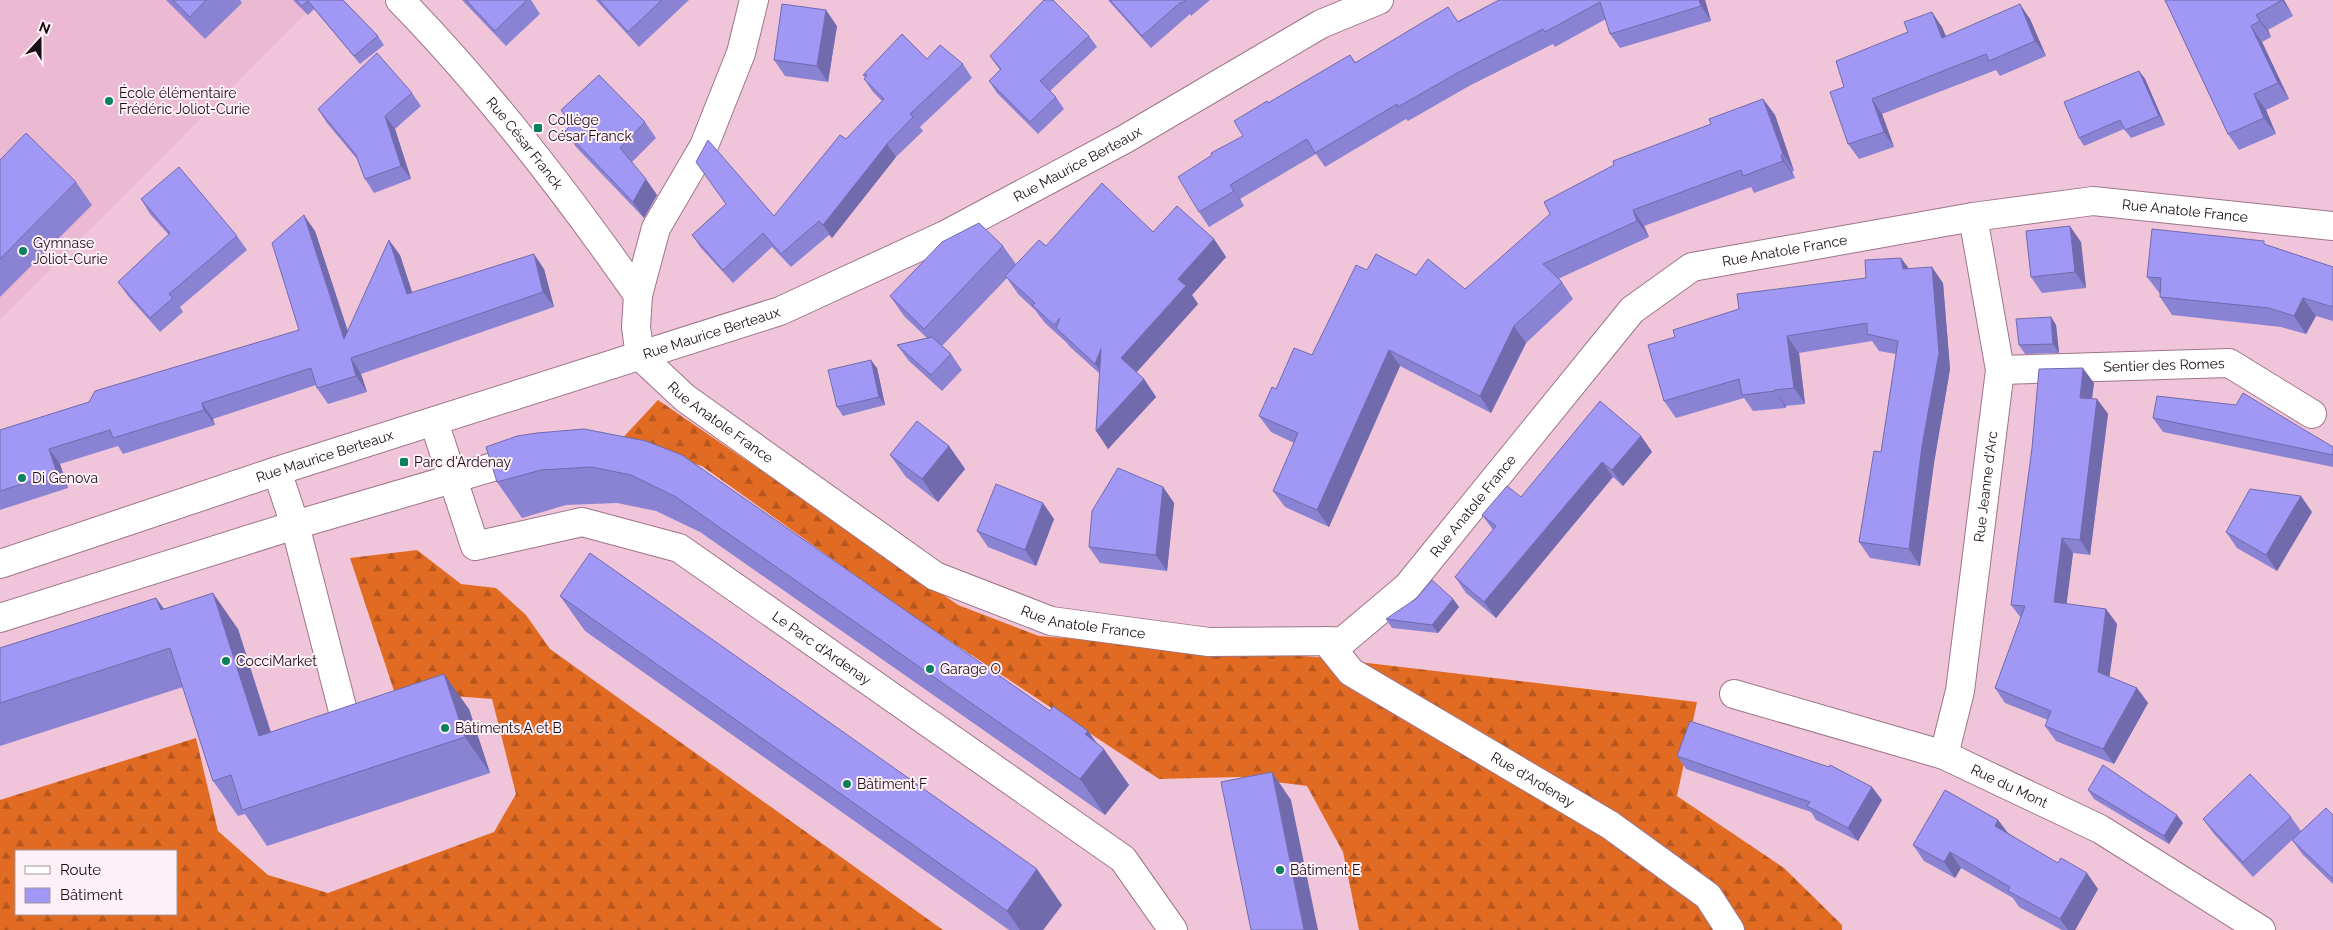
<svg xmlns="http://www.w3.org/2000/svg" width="2333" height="930" font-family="Raleway,sans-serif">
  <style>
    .built { fill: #ecb9d3 }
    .forest { fill: url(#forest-firs); fill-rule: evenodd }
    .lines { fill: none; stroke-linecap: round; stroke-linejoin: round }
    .minor-casing { stroke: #9d7589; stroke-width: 30 }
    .major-casing { stroke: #9d7589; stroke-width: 30 }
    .minor { stroke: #fff; stroke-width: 28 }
    .major { stroke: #fff; stroke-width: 28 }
    .wall { fill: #8a83d4 }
    .shaded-wall { fill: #716aac }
    .building { fill: #a198f6; stroke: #716aac }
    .poi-dot { fill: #098160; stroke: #fdf0f6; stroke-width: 2 }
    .labels { text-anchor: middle; stroke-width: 4; stroke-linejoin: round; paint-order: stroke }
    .poi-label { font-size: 14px; fill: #1d0e16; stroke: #fdf0f6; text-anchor: start }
    .street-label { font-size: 14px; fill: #1d0e16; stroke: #fdf0f6 }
  </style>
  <defs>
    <pattern id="forest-firs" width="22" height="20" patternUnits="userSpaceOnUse" patternTransform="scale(1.25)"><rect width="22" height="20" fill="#e26b23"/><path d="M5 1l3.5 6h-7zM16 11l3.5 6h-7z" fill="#b7561d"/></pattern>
  </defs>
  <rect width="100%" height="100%" fill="#f0c5da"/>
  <!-- built -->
  <polygon class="built" points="0,0 319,0 0,320"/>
  <!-- forest -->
  <g class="forest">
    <polygon points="658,400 958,605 1039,636 1317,657 1697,702 1677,796 1784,868 1842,925 1842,930 1359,930 1343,852 1307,786 1238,777 1159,779 908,613 702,466 618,443"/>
    <path d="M417 550 461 584 496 588 526 615 550 649 943 930H0V800L196 738 218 831 268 875 328 893 494 832 516 794 492 699 426 694 401 712 350 558ZM16 851H176V914H16Z"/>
  </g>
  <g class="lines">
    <!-- minor casing -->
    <g class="minor-casing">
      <g id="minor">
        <path id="s1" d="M400 0C488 90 566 192 638 295"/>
        <path id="s2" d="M754 0 741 53 704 146 656 228 638 295 636 327 640 356 685 398 935 576 1051 621 1209 642 1343 641 1407 587 1632 310 1692 267 1973 217 2093 201 2333 226"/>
        <path id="s3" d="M2000 370 2229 363 2312 414"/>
        <path id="s4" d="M434 422 475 546 582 522 679 548 1123 859 1173 930"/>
        <polyline points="277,471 295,525 343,711"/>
        <polyline points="0,618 295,525 527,457"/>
        <path id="s5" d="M1326 641 1351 672 1610 825 1708 896 1730 930"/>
        <path id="s6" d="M1734 694 1944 755 2100 829 2261 930"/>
        <path id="s7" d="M1944 755 1960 691 2000 370 1973 217"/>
      </g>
    </g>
    <!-- major casing -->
    <g class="major-casing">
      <g id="major">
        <path id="s8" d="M0 564 277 471 780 311 945 235 1125 139 1321 24 1379 0"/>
      </g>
    </g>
    <!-- minor -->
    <use href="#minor" class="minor"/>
    <!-- major -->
    <use href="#major" class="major"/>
  </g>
  <!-- wall -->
  <g class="wall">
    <polygon points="166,0 240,0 242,3 205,39"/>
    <polygon points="293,0 343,0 378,36 384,45 360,64 314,9 308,15"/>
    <polygon points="462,0 531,0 540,14 506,46"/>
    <polygon points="596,0 689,0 639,47"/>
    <polygon points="1108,0 1210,0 1191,16 1190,14 1151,48"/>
    <polygon points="1499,0 1705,0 1711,21 1620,48 1610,34 1606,19 1555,47 1553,44 1469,86 1408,121 1406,119 1325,167 1316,154 1240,199 1244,206 1209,227 1199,212 1243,136 1268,103 1350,55 1355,62 1458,21"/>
    <polygon points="2165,0 2284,0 2293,16 2268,30 2271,37 2262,42 2289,99 2266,110 2276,134 2239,150 2228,134"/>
    <polygon points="2030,19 2046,56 2000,76 1996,70 1882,114 1894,147 1859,159 1848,144 1844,87 1942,27 1946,36"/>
    <polygon points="837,26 828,82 785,76 774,60"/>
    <polygon points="1089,36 1097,47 1050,91 1056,97 1064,109 1038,134 997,93 989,81 1000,70 990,56"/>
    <polygon points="927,59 963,64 972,78 920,127 923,131 896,157 832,238 829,235 791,267 772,247 733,283 701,248 692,235 726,204 696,162 774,216 882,101 873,92 864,79 865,77 863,75"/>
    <polygon points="2139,71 2145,79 2165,125 2131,138 2124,129 2084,146 2079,138"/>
    <polygon points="412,93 421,106 395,129 411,179 374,193 365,179 357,159 327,123 318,109"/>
    <polygon points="1763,99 1775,115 1794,171 1792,172 1795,178 1754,193 1751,187 1644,226 1649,237 1558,279 1562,282 1573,299 1526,343 1491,413 1400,366 1329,527 1285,507 1273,491 1294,443 1271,432 1259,416 1276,389 1312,355 1367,270 1416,275 1465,289 1711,124"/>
    <polygon points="561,110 645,122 656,138 632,162 657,195 644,218 576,147 565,131 571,125"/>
    <polygon points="0,160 76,182 92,205 0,297"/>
    <polygon points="141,199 237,236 247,250 180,307 183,312 160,332 128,296 118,282 169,235 150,214"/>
    <polygon points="315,231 348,331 400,255 412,293 544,269 554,307 361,374 367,392 328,404 317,388 316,385 213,419 215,425 123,454 118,446 60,464 68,488 0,510 0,430 89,402 299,330"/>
    <polygon points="1153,232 1214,239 1226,257 1192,295 1198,304 1136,373 1144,379 1156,397 1108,449 1100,374 1069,346 1067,343 1045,323 1035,310 1018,294 1007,278 942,346 951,354 962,370 942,391 909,361 897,345 927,338 904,316 890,296 1003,246 1016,264 1046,246"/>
    <polygon points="2081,242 2086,288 2042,293 2031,277"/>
    <polygon points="2267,245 2333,267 2333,321 2316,316 2306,334 2281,327 2172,315 2160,297 2160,294 2147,277"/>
    <polygon points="1909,269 1943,283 1950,369 1934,463 1920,566 1870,558 1859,542 1881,452 1896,354 1879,351 1872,341 1799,353 1805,404 1786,406 1786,408 1753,411 1744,398 1676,418 1664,401 1866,278"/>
    <polygon points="2051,317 2056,325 2059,353 2025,354 2019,345"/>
    <polygon points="877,368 885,405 843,416 837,407"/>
    <polygon points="2094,383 2092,399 2097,399 2108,414 2090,555 2073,553 2066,604 2106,609 2117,624 2109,677 2137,688 2148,703 2114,764 2056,741 2045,726 2048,720 2005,703 1995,688 2021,618 2011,605"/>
    <polygon points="2153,418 2333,447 2333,467 2163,432"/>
    <polygon points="584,429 1050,711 1088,731 1097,743 1129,785 1105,815 700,532 656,511 617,503 566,505 522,518 497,482"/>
    <polygon points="1641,436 1652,452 1623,486 1613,477 1496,618 1466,593 1455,577 1493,530 1482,515 1521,497"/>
    <polygon points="949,446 965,469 938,502 906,477 890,455"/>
    <polygon points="1163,487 1174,503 1167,571 1100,563 1089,547"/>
    <polygon points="2312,512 2277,571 2237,548 2226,532"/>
    <polygon points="1054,519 1036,566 988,547 977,531"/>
    <polygon points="560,596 1062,905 1043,930 1009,930 585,631"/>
    <polygon points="156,598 164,609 238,629 271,732 469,709 490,773 267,846 245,814 238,816 213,781 183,687 0,746 0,648"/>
    <polygon points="1453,599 1459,607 1438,633 1392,628 1386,619"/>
    <polygon points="1677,756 1882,800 1858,841 1816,820 1811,812 1686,769"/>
    <polygon points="2088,790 2183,823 2169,844 2094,799"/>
    <polygon points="2333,815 2333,884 2303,855 2292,840 2253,877 2214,834 2203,819 2291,817 2301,831"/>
    <polygon points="1998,820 2008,833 2098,889 2075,930 2062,930 2019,907 2013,898 1961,868 1955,878 1924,861 1913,845"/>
  </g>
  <!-- shaded-wall -->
  <g class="shaded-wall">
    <polygon points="1699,0 1705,0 1711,21 1701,6"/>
    <polygon points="2282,0 2284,0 2293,16"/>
    <polygon points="2020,4 2030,19 2046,56 2035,41"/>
    <polygon points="826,10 837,26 828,82 817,66"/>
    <polygon points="1932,12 1942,27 1952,53 1942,38"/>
    <polygon points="2256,15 2268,30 2271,37 2260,21"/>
    <polygon points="2251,26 2262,42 2289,99 2278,83"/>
    <polygon points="2139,71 2145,79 2165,125 2159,116"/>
    <polygon points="2254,94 2266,110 2276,134 2264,118"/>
    <polygon points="1763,99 1775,115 1794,171 1783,154"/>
    <polygon points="1872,99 1882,114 1894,147 1884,132"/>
    <polygon points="385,116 395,129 411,179 401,166"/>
    <polygon points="887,144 896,157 832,238 823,225"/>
    <polygon points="1781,155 1792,172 1795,178 1783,161"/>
    <polygon points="646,179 657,195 644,218 633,202"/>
    <polygon points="1230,185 1240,199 1244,206"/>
    <polygon points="1633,210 1644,226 1649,237 1637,221"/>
    <polygon points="304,215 315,231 355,354 344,339"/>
    <polygon points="2070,226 2081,242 2086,288 2075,272"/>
    <polygon points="1214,239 1226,257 1192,295 1198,304 1133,376 1121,358 1178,279"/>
    <polygon points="389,240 400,255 418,310 407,294"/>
    <polygon points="534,254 544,269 554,307 543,292"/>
    <polygon points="1901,258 1913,274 1903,269"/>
    <polygon points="1932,267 1943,283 1950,369 1934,463 1920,566 1909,549"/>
    <polygon points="2303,298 2316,316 2306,334 2294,316"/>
    <polygon points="2051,317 2056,325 2059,353 2053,344"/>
    <polygon points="1514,326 1526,343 1491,413 1480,396"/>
    <polygon points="1787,336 1799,353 1805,404 1794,388"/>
    <polygon points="1101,349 1108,382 1095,364"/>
    <polygon points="1389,350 1400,366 1329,527 1317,510"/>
    <polygon points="351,358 361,374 367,392 356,376"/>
    <polygon points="871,360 877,368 885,405 879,397"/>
    <polygon points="2083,368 2094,383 2090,412 2080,398"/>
    <polygon points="1144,379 1156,397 1108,449 1096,431"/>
    <polygon points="1774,390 1786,406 1786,408 1775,391"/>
    <polygon points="2097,399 2108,414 2090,555 2080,540"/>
    <polygon points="202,403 213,419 215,425 204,410"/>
    <polygon points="1641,436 1652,452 1623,486 1612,470"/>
    <polygon points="949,446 965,469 938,502 922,479"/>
    <polygon points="49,449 60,464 68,488 57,473"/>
    <polygon points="1602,462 1613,477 1496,618 1484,602"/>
    <polygon points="1163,487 1174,503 1167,571 1156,555"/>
    <polygon points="2301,496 2312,512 2277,571 2266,555"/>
    <polygon points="1043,503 1054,519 1036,566 1025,550"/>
    <polygon points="2062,538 2073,553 2065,617 2054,602"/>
    <polygon points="213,593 238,629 283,772 259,736"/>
    <polygon points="156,598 181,633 161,610"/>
    <polygon points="1453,599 1459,607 1438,633 1432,625"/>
    <polygon points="2106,609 2117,624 2108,687 2098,672"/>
    <polygon points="444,674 469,709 490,773 465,737"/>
    <polygon points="2137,688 2148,703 2114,764 2103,749"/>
    <polygon points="1088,731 1102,752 1104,749 1129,785 1105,815 1080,779 1085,734"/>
    <polygon points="1272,772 1291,800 1318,930 1304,930"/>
    <polygon points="1872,787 1882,800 1858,841 1848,828"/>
    <polygon points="2177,815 2183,823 2169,844 2164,836"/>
    <polygon points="1998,820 2010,836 1995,826"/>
    <polygon points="1950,852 1961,868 1955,878 1944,862"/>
    <polygon points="1037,869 1062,905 1043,930 1020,930 1007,911"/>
    <polygon points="2087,873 2098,889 2075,930 2068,930 2060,919"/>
  </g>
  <!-- building -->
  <g class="building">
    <polygon points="173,0 206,0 190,17"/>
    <polygon points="296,0 343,0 378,36 354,56 308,1 302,6"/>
    <polygon points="466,0 527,0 495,31"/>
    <polygon points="599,0 662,0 628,32"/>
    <polygon points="1044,0 1053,0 1089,36 1040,81 1056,97 1030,122 989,81 1001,69 990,56"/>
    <polygon points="1110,0 1186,0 1182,3 1181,2 1142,36"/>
    <polygon points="1499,0 1699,0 1701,6 1610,34 1600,2 1545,32 1543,29 1459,72 1398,107 1397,104 1315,153 1307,139 1230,185 1234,191 1199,212 1178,177 1212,155 1211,153 1243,136 1234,121 1267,101 1268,103 1350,55 1355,63 1448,7 1458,22"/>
    <polygon points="2165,0 2282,0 2256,15 2260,21 2251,26 2278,83 2254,94 2264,118 2228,134"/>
    <polygon points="782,4 826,10 817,66 774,60"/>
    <polygon points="2020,4 2035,41 1989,61 1986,54 1872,99 1884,132 1848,144 1830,92 1844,87 1836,61 1908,32 1904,22 1932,12 1942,38"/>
    <polygon points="902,34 927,59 940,45 963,64 910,114 913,117 887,144 823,225 819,221 781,254 763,233 723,270 692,235 726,204 696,162 708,140 774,216 840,135 846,139 884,99 864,79 867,75 863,75"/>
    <polygon points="377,53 412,93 385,116 401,166 365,179 356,155 318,109"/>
    <polygon points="2139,71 2159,116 2125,130 2120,120 2079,138 2064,102"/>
    <polygon points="599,75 645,122 620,148 646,179 633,202 565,131 572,124 561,110"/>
    <polygon points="1763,99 1783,154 1781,155 1783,161 1743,176 1741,170 1633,210 1637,221 1543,264 1562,282 1514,326 1480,396 1389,350 1317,510 1273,491 1298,433 1259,416 1272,387 1276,389 1294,348 1312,355 1356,265 1367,270 1376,254 1416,275 1428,259 1465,289 1550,214 1544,202 1614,165 1613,161 1711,124 1709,119"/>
    <polygon points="26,133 76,182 0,259 0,160"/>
    <polygon points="179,167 237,236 169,294 173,298 150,318 118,282 170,233 141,199"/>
    <polygon points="1102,183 1153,232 1177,206 1214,239 1178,279 1186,286 1121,358 1144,379 1096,431 1101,349 1095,364 1056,328 1060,318 1054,325 1032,305 1035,303 1005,276 1039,240 1046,246"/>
    <polygon points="304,215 344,339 389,240 407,294 534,254 543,292 351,358 356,376 317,388 311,368 202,403 204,410 113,438 110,430 49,449 57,473 0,491 0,430 89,402 95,391 299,330 272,243"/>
    <polygon points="979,223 1003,246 924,329 890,296 942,242"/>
    <polygon points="2070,226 2075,272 2031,277 2026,231"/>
    <polygon points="2152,229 2264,241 2264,244 2333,267 2333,307 2303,298 2294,316 2269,308 2160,297 2161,278 2147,277"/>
    <polygon points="1901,258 1903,269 1932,267 1939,353 1922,446 1909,549 1859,542 1874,451 1881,452 1898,341 1867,334 1867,323 1787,336 1794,388 1774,390 1775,391 1742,395 1739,379 1664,401 1648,345 1675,337 1673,330 1739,309 1737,294 1866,278 1865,260"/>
    <polygon points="2051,317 2053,344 2019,345 2016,319"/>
    <polygon points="932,337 951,354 931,375 897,345"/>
    <polygon points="871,360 879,397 837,407 828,370"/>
    <polygon points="2083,368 2080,398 2097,399 2080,540 2062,538 2054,602 2106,609 2098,672 2137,688 2103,749 2045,726 2051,711 1995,688 2025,606 2011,605 2032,448 2039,369"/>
    <polygon points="2243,393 2333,447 2333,455 2153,418 2157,396 2236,405"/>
    <polygon points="1600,401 1641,436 1612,470 1602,462 1484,602 1455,577 1496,526 1482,515 1507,486 1521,497"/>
    <polygon points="917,421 949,446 922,479 890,455"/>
    <polygon points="584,429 646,441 682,455 1050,711 1053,706 1088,731 1085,734 1104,749 1080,779 676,497 631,475 592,467 541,470 497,482 486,447 517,436 537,433"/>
    <polygon points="1118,468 1163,487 1156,555 1089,547 1092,511"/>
    <polygon points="996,484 1043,503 1025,550 977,531"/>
    <polygon points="2250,489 2301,496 2266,555 2226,532"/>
    <polygon points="590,553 1037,869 1007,911 560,596"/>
    <polygon points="1432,580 1453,599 1432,625 1386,619 1417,598"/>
    <polygon points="213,593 259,736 444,674 465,737 242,810 231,775 213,781 170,648 0,703 0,648 156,598 161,610"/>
    <polygon points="1690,721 1829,767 1830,765 1872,787 1848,828 1807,806 1810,802 1677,756"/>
    <polygon points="2103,765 2177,815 2164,836 2088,790"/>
    <polygon points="1272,772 1304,930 1251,930 1221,782"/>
    <polygon points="2250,774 2291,817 2243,862 2203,819"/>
    <polygon points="1945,790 1998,820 1995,826 2058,863 2061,858 2087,873 2060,919 2008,891 2010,887 1950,852 1944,862 1913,845"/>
    <polygon points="2326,808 2333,815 2333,879 2292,840"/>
  </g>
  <!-- markers -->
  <g class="poi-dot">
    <circle cx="109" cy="101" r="5"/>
    <rect x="533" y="123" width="10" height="10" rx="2.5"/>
    <circle cx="23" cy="251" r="5"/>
    <rect x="399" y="457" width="10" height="10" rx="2.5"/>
    <circle cx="22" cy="478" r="5"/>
    <circle cx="226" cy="661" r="5"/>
    <circle cx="930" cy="669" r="5"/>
    <circle cx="445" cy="728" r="5"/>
    <circle cx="847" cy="784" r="5"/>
    <circle cx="1280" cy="870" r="5"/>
  </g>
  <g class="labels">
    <!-- poi labels -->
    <g class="poi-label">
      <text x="119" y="98">École élémentaire<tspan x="119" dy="16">Frédéric Joliot-Curie</tspan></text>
      <text x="548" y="125">Collège<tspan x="548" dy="16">César Franck</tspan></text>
      <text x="33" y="248">Gymnase<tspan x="33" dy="16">Joliot-Curie</tspan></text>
      <text x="414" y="467">Parc d'Ardenay</text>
      <text x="32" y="483">Di Genova</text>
      <text x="236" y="666">CocciMarket</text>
      <text x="940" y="674">Garage O</text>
      <text x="455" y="733">Bâtiments A et B</text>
      <text x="857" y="789">Bâtiment F</text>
      <text x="1290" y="875">Bâtiment E</text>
    </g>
    <!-- street labels -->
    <g class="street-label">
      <text dy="5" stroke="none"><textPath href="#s1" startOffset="190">Rue César Franck</textPath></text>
      <text dy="5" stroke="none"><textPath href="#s8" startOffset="1152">Rue Maurice Berteaux</textPath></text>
      <text dy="5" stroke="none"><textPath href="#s2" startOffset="2180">Rue Anatole France</textPath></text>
      <text dy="5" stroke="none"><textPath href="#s2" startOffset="1775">Rue Anatole France</textPath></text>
      <text dy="5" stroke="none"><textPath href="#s8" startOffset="748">Rue Maurice Berteaux</textPath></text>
      <text dy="5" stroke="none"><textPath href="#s3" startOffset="164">Sentier des Romes</textPath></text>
      <text dy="5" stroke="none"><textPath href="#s2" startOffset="485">Rue Anatole France</textPath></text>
      <text dy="5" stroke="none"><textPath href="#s8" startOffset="342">Rue Maurice Berteaux</textPath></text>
      <text dy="5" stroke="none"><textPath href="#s7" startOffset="272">Rue Jeanne d'Arc</textPath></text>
      <text dy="5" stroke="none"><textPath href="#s2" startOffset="1355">Rue Anatole France</textPath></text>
      <text dy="5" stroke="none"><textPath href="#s2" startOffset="905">Rue Anatole France</textPath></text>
      <text dy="5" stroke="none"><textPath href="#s4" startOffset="515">Le Parc d'Ardenay</textPath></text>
      <text dy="5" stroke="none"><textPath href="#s5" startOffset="251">Rue d'Ardenay</textPath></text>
      <text dy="5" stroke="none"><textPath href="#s6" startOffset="291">Rue du Mont</textPath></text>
    </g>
  </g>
  <!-- legend -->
  <rect x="15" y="850" width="162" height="65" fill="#fdf0f6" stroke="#a3969c"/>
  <rect x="25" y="866" width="25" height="8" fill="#ffffff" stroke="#a3969c"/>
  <text x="60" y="875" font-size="15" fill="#1d0e16">Route</text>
  <rect x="25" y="888" width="25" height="15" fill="#a198f6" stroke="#a3969c"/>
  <text x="60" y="900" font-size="15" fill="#1d0e16">Bâtiment</text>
  <!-- north arrow -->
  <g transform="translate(40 40) rotate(21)" stroke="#fdf0f6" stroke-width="4" paint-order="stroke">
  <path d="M0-4L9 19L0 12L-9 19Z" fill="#1d0e16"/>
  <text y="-8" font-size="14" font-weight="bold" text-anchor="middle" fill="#1d0e16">N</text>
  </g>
</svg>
